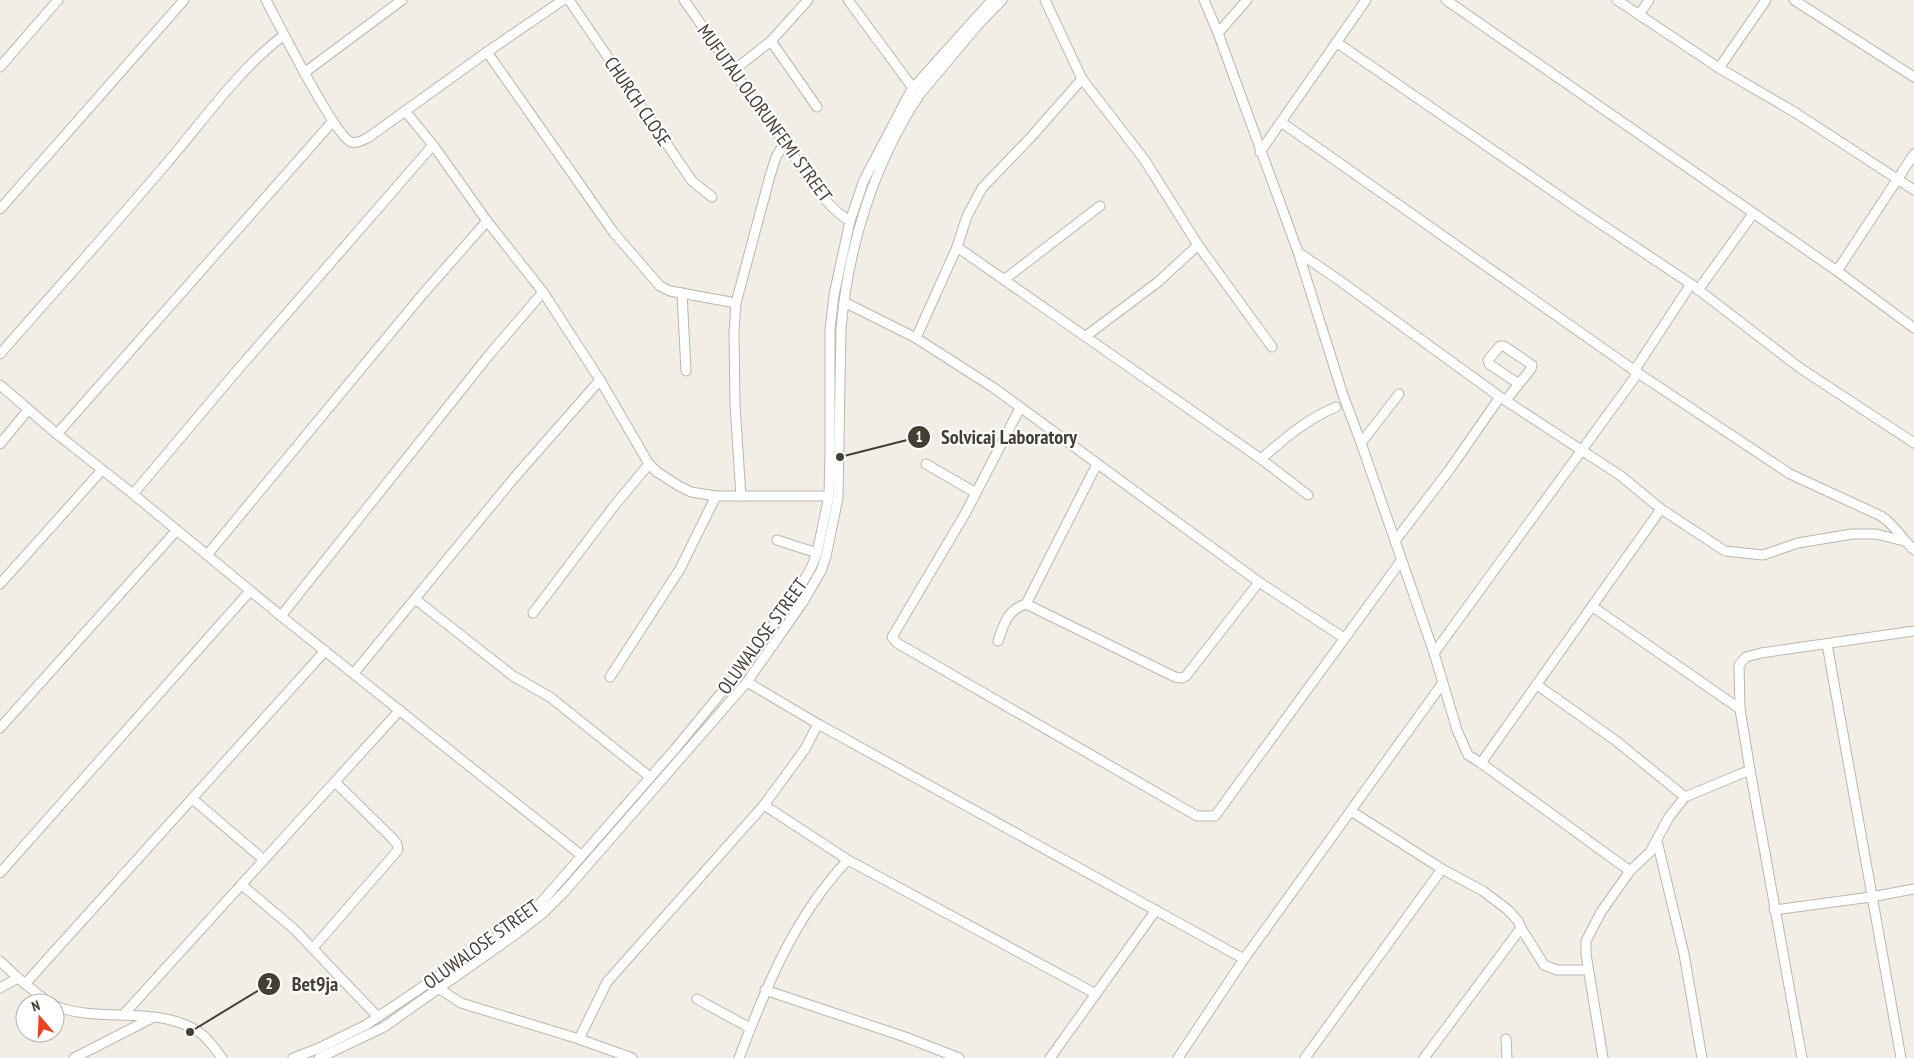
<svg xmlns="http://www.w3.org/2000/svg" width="1914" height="1058" font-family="'PT Sans Narrow',sans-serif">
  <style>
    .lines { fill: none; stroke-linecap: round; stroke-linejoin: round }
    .minor-casing { stroke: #bdb6a8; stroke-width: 11 }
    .minor { stroke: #fff; stroke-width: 9 }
    .labels { text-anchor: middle; stroke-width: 4.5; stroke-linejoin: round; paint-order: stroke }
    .street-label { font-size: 19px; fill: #443e35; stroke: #fff }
    .leader { fill: none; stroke: #443e35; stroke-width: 2 }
    .callout-dot { fill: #443e35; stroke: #fff; stroke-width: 2 }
    .mark-label { font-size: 15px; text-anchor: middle; font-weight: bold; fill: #fff }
    .callout-label { font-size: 20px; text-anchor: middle; font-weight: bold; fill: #443e35; stroke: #fff; stroke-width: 4.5; stroke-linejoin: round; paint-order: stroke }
  </style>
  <rect width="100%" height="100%" fill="#f2eee5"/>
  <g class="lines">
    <!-- minor casing -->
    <g class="minor-casing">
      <g id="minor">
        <path d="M266 0C277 21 335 136 351 142 357 144 364 140 369 137L487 52 563 0"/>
        <polyline points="569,0 692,181 712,197"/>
        <path d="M684 0C722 54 759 109 798 162 813 183 827 208 850 221"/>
        <polyline points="848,0 913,88"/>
        <polyline points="1045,0 1082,79 1144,159 1198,245 1272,347"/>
        <polyline points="1204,0 1218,33 1298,252 1343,395 1361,443 1434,653 1457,730 1468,755 1481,763 1630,871"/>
        <polyline points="1446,0 1837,271 1914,328"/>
        <polyline points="1617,0 1719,68 1796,113 1914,190"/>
        <polyline points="1794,0 1914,77"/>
        <polyline points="1639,15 1649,0"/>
        <polyline points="1218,33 1247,0"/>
        <polyline points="771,41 817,107"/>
        <polyline points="1336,42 1583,212 1691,284 1800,368 1914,443"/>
        <polyline points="487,52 614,233 660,286 670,291 736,303"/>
        <polyline points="0,67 58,0"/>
        <polyline points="1719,68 1766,0"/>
        <polyline points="734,70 771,41 808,0"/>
        <polyline points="304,73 402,0"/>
        <polyline points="405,111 433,145 487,221 543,292 600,380 649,464 657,472 679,486 691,492 716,496 829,496"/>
        <path d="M1281 122 1638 373 1790 474 1881 516C1895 525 1902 539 1914 550"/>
        <polyline points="1260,152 1366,0"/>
        <polyline points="0,209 184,0"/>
        <polyline points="957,247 1261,459 1308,495"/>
        <polyline points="1298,252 1343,283 1500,397 1621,476 1661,509 1725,551 1763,555 1798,543 1852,534 1876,534 1904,541"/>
        <polyline points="1837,271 1914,154"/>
        <polyline points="1005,279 1100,206"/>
        <polyline points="1698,290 1753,214"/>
        <polyline points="682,293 686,371"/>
        <polyline points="844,302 916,338 994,388 1259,582 1344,638"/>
        <polyline points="1086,336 1158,282 1198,245"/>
        <polyline points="916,338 957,247 967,216 982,188 1032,136 1082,79"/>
        <path d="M0 354C55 291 112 228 166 164 204 120 238 70 284 35"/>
        <polyline points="1634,371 1691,284"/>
        <polyline points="0,385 57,434 133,494 281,616 581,855"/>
        <polyline points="1506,400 1531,369 1532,365 1504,346 1500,346 1488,360 1489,364 1519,384"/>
        <polyline points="1020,408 965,514 892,637 897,643 1197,816 1215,816 1401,561"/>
        <polyline points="57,434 333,121"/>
        <polyline points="1361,443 1399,394"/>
        <polyline points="0,444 28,410"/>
        <path d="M1261 459C1285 438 1307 419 1336 407"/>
        <polyline points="926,464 976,493"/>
        <polyline points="133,494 235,373 433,145"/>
        <polyline points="741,496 735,405 734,332 736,303 770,176 776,157 784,144"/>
        <polyline points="777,540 817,553"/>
        <polyline points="1395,541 1450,469 1500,397"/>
        <polyline points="207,555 422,295 487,221"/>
        <polyline points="0,584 102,470"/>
        <polyline points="415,599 513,676 550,697 650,777"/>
        <polyline points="1026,604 1175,677 1182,678 1186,676 1259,582"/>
        <polyline points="1593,607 1740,709"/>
        <polyline points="533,613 614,506 649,464"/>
        <polyline points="281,616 489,355 543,292"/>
        <path d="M998 641C1004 624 1007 610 1026 604L1097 464"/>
        <polyline points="1827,644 1901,1058"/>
        <polyline points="1434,653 1638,373"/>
        <polyline points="354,673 514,478 600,380"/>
        <polyline points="610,677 680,569 716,496"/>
        <polyline points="747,682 818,724 1244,959"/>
        <polyline points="1537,685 1615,740 1685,797"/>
        <polyline points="0,728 177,530"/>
        <polyline points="1481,763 1661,509"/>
        <polyline points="192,801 195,801 264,860"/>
        <polyline points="764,805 848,860 1096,994"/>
        <polyline points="1351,811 1442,869 1483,891 1508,910 1518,921 1521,928 1544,965 1557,970 1588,970"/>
        <polyline points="1657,841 1684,954 1702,1058"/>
        <polyline points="0,873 250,591"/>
        <polyline points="242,885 294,929 378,1017"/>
        <polyline points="1774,910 1871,897 1914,889"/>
        <polyline points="313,948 398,850 397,844 392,838 335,782"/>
        <polyline points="0,961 18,978 49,1003"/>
        <polyline points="25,984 325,651"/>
        <polyline points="0,988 18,978"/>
        <polyline points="438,988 461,1003 579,1039 632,1058"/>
        <polyline points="765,990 905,1037 959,1058"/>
        <polyline points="697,999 750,1028"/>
        <path d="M55 1006C101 1024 156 1004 199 1032 208 1038 215 1049 222 1058"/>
        <polyline points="124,1014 400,710"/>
        <polyline points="579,1039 607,982 764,805 805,749 818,724"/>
        <polyline points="1506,1039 1507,1058"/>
        <polyline points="74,1058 152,1018"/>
        <polyline points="293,1058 317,1049 366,1025 511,927 537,907 675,749 736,675 794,597 811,568 817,553 829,496 830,448 830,330 834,295 850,221 864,180 906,100 913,88 992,0"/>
        <path d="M319 1058 384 1027 516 934 542 914 565 891 747 682 803 602 821 571 826 556 838 498 841 329C848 246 874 163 920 94L977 26 1002 0"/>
        <path d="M739 1058C766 987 795 915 848 860"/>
        <polyline points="1050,1058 1156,910"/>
        <polyline points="1178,1058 1244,959 1442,684"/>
        <polyline points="1305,1058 1442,869"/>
        <polyline points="1424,1058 1521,928"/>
        <polyline points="1603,1058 1586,954 1586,941 1601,912 1630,871 1650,852 1669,817 1685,797 1750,770"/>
        <polyline points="1802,1058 1750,770 1740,709 1739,665 1746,657 1761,653 1914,631"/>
      </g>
    </g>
    <!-- minor -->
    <use href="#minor" class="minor"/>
  </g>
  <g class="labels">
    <!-- street labels -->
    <g class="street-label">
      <text transform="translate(638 101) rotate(56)" y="7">CHURCH CLOSE</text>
      <text transform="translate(765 113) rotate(54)" y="7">MUFUTAU OLORUNFEMI STREET</text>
      <text transform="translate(762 636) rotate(-54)" y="7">OLUWALOSE STREET</text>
      <text transform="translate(481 944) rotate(-36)" y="7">OLUWALOSE STREET</text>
    </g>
  </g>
  <!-- callouts -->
  <path class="leader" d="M840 457L919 437M190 1032L269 984"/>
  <g class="callout-dot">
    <circle cx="840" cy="457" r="5"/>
    <circle cx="190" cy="1032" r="5"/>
    <circle cx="919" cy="437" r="12"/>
    <circle cx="269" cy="984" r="12"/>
  </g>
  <g class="mark-label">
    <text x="919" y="442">1</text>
    <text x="269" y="989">2</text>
  </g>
  <g class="callout-label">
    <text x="1009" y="444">Solvicaj Laboratory</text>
    <text x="315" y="991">Bet9ja</text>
  </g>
  <!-- north arrow -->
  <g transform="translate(40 1018) rotate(341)"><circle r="24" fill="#ffffff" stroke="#b4b2ae"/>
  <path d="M0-4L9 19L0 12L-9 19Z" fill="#f13e1d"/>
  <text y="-8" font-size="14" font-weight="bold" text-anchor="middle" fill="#443e35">N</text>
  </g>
</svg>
